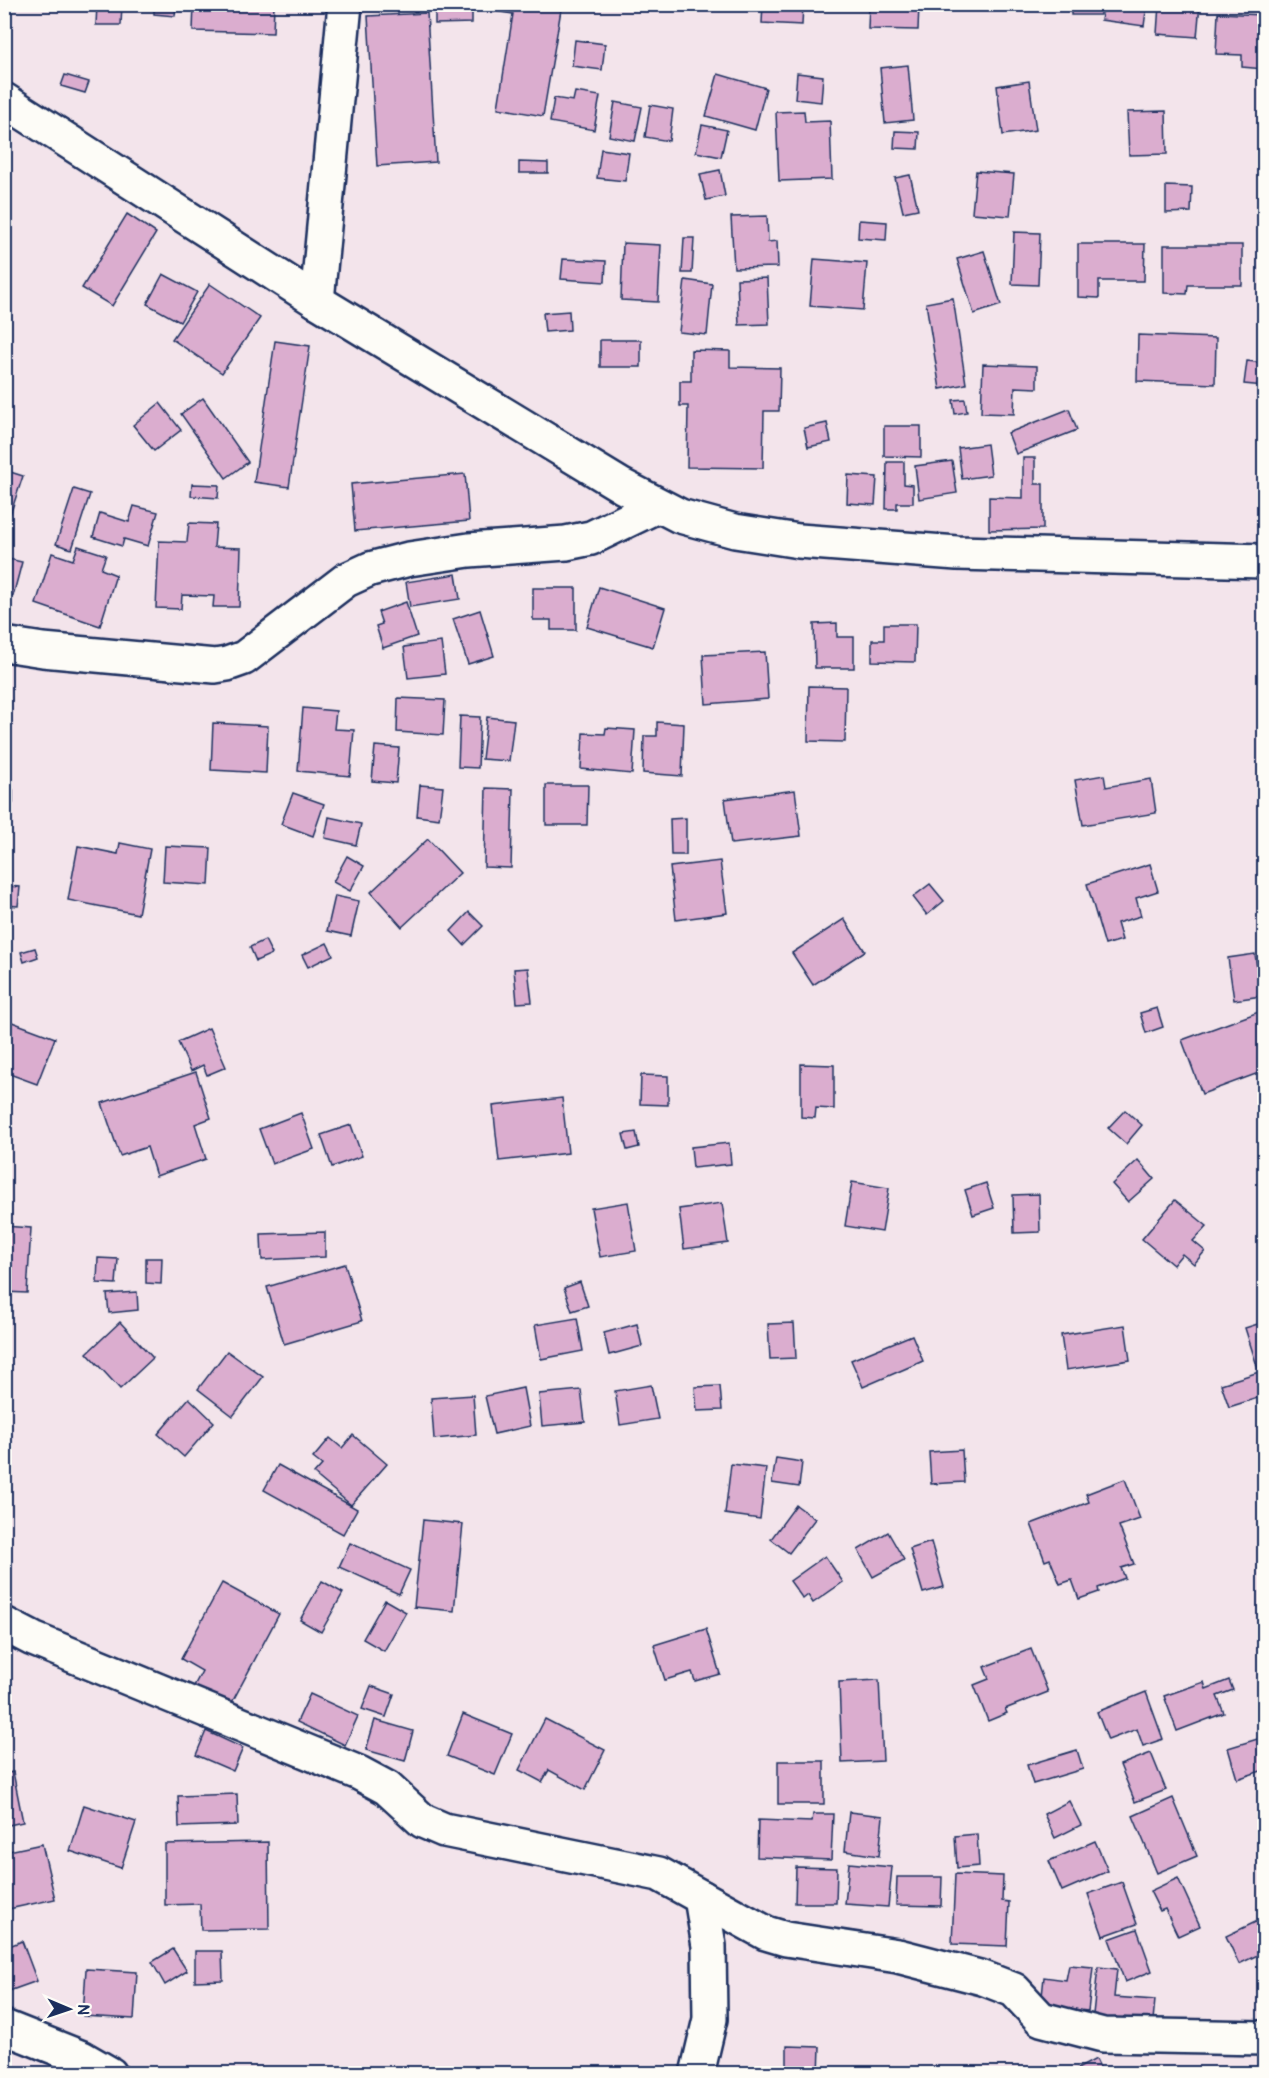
<svg xmlns="http://www.w3.org/2000/svg" width="1269" height="2078" font-family="Pangolin,sans-serif">
  <style>
    .building { fill: #dbadcf; stroke: #1b2f5e; stroke-width: 1.5 }
    .lines { fill: none; stroke-linecap: round; stroke-linejoin: round }
    .minor-casing { stroke: #1b2f5e; stroke-width: 38 }
    .minor { stroke: #fdfcf7; stroke-width: 33 }
  </style>
  <rect width="100%" height="100%" fill="#f3e4eb"/>
  <filter id="ink" filterUnits="userSpaceOnUse"><feTurbulence type="fractalNoise" baseFrequency=".0167" numOctaves="2"/><feDisplacementMap in="SourceGraphic" scale="12" xChannelSelector="R" yChannelSelector="G"/><feConvolveMatrix kernelMatrix="1 2 1 2 8 2 1 2 1" color-interpolation-filters="sRGB"/></filter>
  <g filter="url(#ink)">
    <!-- building -->
    <g class="building">
      <polygon points="97,4 122,4 121,25 96,25"/>
      <polygon points="154,4 176,4 175,16 154,14"/>
      <polygon points="194,4 274,4 273,33 193,31"/>
      <polygon points="435,4 472,4 472,23 435,24"/>
      <polygon points="475,4 562,4 543,116 498,108 513,14 474,8"/>
      <polygon points="763,4 803,4 802,25 762,23"/>
      <polygon points="869,4 919,4 918,30 868,29"/>
      <rect x="1071" y="4" width="29" height="11"/>
      <polygon points="1104,4 1147,4 1144,26 1101,20"/>
      <polygon points="1159,4 1200,4 1197,37 1157,34"/>
      <polygon points="427,13 436,162 377,166 368,16"/>
      <polygon points="1218,13 1264,15 1264,69 1242,67 1242,55 1216,54"/>
      <polygon points="575,40 605,44 602,70 572,66"/>
      <polygon points="908,65 913,120 885,123 880,68"/>
      <polygon points="797,73 823,76 821,102 795,99"/>
      <polygon points="718,74 766,88 755,130 706,116"/>
      <polygon points="65,75 89,82 85,93 61,86"/>
      <polygon points="1029,81 1036,130 1003,135 997,86"/>
      <polygon points="575,92 600,96 594,130 550,122 554,98 573,101"/>
      <polygon points="615,102 642,107 635,141 609,136"/>
      <polygon points="650,105 673,109 669,141 645,137"/>
      <polygon points="804,111 805,122 830,121 832,179 779,181 776,112"/>
      <polygon points="1166,111 1167,154 1129,155 1127,112"/>
      <polygon points="702,125 727,130 721,157 696,152"/>
      <polygon points="895,131 919,132 918,149 894,148"/>
      <polygon points="601,149 629,153 625,181 597,178"/>
      <polygon points="519,162 548,163 548,173 519,173"/>
      <polygon points="720,170 725,196 706,200 700,174"/>
      <polygon points="976,171 1014,174 1010,216 972,213"/>
      <polygon points="910,175 918,209 903,212 895,178"/>
      <polygon points="1166,186 1192,187 1191,212 1166,213"/>
      <polygon points="127,214 156,233 112,306 82,288"/>
      <polygon points="767,216 768,242 777,241 778,267 734,268 731,217"/>
      <polygon points="859,220 887,222 886,240 858,238"/>
      <polygon points="1014,232 1040,233 1038,285 1012,284"/>
      <polygon points="684,238 694,238 692,273 682,273"/>
      <polygon points="623,243 661,245 658,302 621,300"/>
      <polygon points="1078,244 1145,244 1144,281 1099,281 1099,298 1078,297"/>
      <polygon points="1164,245 1242,245 1242,285 1188,285 1187,294 1164,293"/>
      <polygon points="984,251 1001,305 974,314 957,259"/>
      <polygon points="563,259 606,261 605,282 561,279"/>
      <polygon points="814,259 867,263 863,310 810,306"/>
      <polygon points="163,274 197,292 180,322 147,304"/>
      <polygon points="767,278 769,324 739,325 737,279"/>
      <polygon points="685,280 712,284 707,335 679,332"/>
      <polygon points="210,284 260,318 222,373 172,339"/>
      <polygon points="953,298 966,384 940,389 926,303"/>
      <polygon points="569,311 570,330 545,332 543,313"/>
      <polygon points="1138,335 1216,338 1215,384 1137,381"/>
      <rect x="600" y="340" width="41" height="27"/>
      <polygon points="275,341 310,346 289,487 254,482"/>
      <polygon points="691,350 730,351 730,367 780,368 779,411 764,411 763,468 687,467 688,406 680,406 680,381 691,381"/>
      <polygon points="1247,361 1264,363 1264,386 1244,384"/>
      <polygon points="983,364 1037,366 1037,388 1015,387 1014,414 981,413"/>
      <polygon points="203,398 248,462 226,478 181,414"/>
      <polygon points="965,399 967,412 955,414 953,400"/>
      <polygon points="160,403 181,430 154,451 133,425"/>
      <polygon points="1069,409 1077,430 1016,454 1008,433"/>
      <polygon points="827,423 831,442 808,447 804,428"/>
      <polygon points="884,426 921,426 921,457 884,456"/>
      <polygon points="987,444 991,475 962,479 958,448"/>
      <polygon points="1023,458 1035,458 1035,484 1043,484 1043,529 989,530 989,497 1023,498"/>
      <polygon points="952,461 957,493 919,499 915,466"/>
      <polygon points="887,462 904,462 904,484 913,485 913,503 897,503 897,509 886,509"/>
      <polygon points="4,470 23,476 8,521 4,519"/>
      <polygon points="465,474 469,521 355,531 351,484"/>
      <polygon points="848,475 877,477 875,505 847,503"/>
      <polygon points="192,484 219,485 218,498 191,496"/>
      <polygon points="74,489 90,494 72,549 56,544"/>
      <polygon points="134,506 158,512 148,546 124,539 122,546 93,537 100,513 129,522"/>
      <polygon points="189,523 216,524 214,547 241,548 239,607 213,607 214,596 182,595 181,609 156,608 159,541 187,542"/>
      <polygon points="78,546 106,555 101,569 116,575 100,626 36,604 52,553 73,560"/>
      <polygon points="4,558 22,562 13,596 4,594"/>
      <polygon points="456,574 460,599 410,607 406,582"/>
      <polygon points="599,587 665,608 653,647 587,627"/>
      <polygon points="533,588 576,588 576,630 551,630 551,620 533,620"/>
      <polygon points="406,602 417,636 383,648 376,626 382,624 378,612"/>
      <polygon points="480,610 494,656 468,664 453,619"/>
      <polygon points="837,623 837,637 854,637 854,668 815,668 814,624"/>
      <polygon points="884,624 916,624 915,662 872,661 872,640 884,640"/>
      <polygon points="441,642 445,674 408,678 404,647"/>
      <polygon points="765,652 768,699 706,704 703,655"/>
      <polygon points="809,686 846,687 845,742 808,741"/>
      <polygon points="398,698 445,700 443,735 397,732"/>
      <polygon points="303,708 336,711 334,729 354,730 350,776 298,771"/>
      <polygon points="460,716 480,717 478,768 458,767"/>
      <polygon points="487,717 514,720 509,761 482,759"/>
      <polygon points="657,722 684,724 682,776 643,773 644,736 657,736"/>
      <polygon points="213,723 268,726 266,773 211,770"/>
      <polygon points="606,728 635,730 632,774 581,769 583,733 605,734"/>
      <polygon points="375,746 399,748 396,783 372,781"/>
      <polygon points="1104,775 1106,787 1151,779 1156,813 1083,825 1075,780"/>
      <polygon points="420,785 443,787 439,819 417,816"/>
      <polygon points="546,785 588,785 587,825 546,825"/>
      <polygon points="486,788 513,789 511,868 484,867"/>
      <rect x="4" y="790" width="9" height="13"/>
      <polygon points="795,790 801,836 731,844 725,799"/>
      <polygon points="293,793 324,804 313,836 281,824"/>
      <polygon points="329,817 361,824 356,845 325,838"/>
      <polygon points="686,818 686,855 671,855 670,819"/>
      <polygon points="428,839 460,873 402,927 371,892"/>
      <polygon points="120,843 150,849 138,914 68,900 78,846 118,854"/>
      <polygon points="165,846 211,848 209,885 163,882"/>
      <polygon points="347,856 364,866 350,891 333,882"/>
      <polygon points="720,861 727,913 676,920 670,867"/>
      <polygon points="1150,864 1158,891 1136,898 1141,916 1117,923 1122,940 1105,945 1087,884"/>
      <polygon points="930,884 944,901 927,915 913,897"/>
      <polygon points="6,886 20,887 18,906 5,905"/>
      <polygon points="335,896 359,901 351,936 327,931"/>
      <polygon points="469,912 483,926 464,945 451,931"/>
      <polygon points="844,919 865,951 813,985 792,953"/>
      <polygon points="265,940 272,954 256,961 250,947"/>
      <polygon points="327,943 333,955 308,967 302,955"/>
      <polygon points="35,948 38,957 24,962 21,952"/>
      <polygon points="1255,954 1261,996 1234,1000 1228,958"/>
      <polygon points="528,968 532,1002 517,1003 514,969"/>
      <polygon points="1157,1008 1163,1027 1146,1033 1140,1013"/>
      <polygon points="1264,1010 1264,1071 1202,1094 1182,1040"/>
      <polygon points="4,1019 55,1038 37,1084 4,1072"/>
      <polygon points="209,1028 226,1067 207,1075 203,1065 191,1071 178,1042"/>
      <polygon points="801,1064 834,1065 834,1109 816,1108 815,1118 801,1117"/>
      <polygon points="196,1072 211,1118 195,1124 206,1159 156,1176 147,1147 120,1156 102,1103"/>
      <polygon points="641,1075 668,1076 668,1105 640,1104"/>
      <polygon points="562,1098 568,1153 499,1161 493,1106"/>
      <polygon points="1125,1110 1142,1125 1126,1144 1108,1128"/>
      <polygon points="301,1113 314,1149 272,1164 259,1129"/>
      <polygon points="351,1125 362,1156 332,1167 321,1135"/>
      <polygon points="636,1132 639,1147 627,1150 623,1134"/>
      <polygon points="729,1143 731,1164 693,1168 691,1147"/>
      <polygon points="1138,1160 1154,1179 1128,1202 1112,1184"/>
      <polygon points="852,1182 889,1188 882,1232 845,1226"/>
      <polygon points="986,1183 994,1208 973,1215 965,1190"/>
      <polygon points="1039,1194 1040,1232 1014,1233 1013,1195"/>
      <polygon points="1175,1200 1207,1226 1193,1241 1205,1251 1194,1264 1182,1254 1173,1265 1142,1239"/>
      <polygon points="628,1202 636,1251 600,1257 591,1208"/>
      <polygon points="722,1203 728,1243 684,1249 679,1209"/>
      <polygon points="4,1226 31,1228 27,1293 4,1292"/>
      <polygon points="325,1232 325,1257 262,1260 261,1234"/>
      <polygon points="98,1258 118,1259 116,1284 97,1283"/>
      <polygon points="146,1258 162,1258 161,1284 146,1283"/>
      <polygon points="345,1264 362,1321 284,1344 267,1287"/>
      <polygon points="580,1282 588,1306 572,1311 564,1288"/>
      <polygon points="137,1292 138,1310 109,1313 107,1294"/>
      <polygon points="577,1318 583,1351 541,1359 535,1325"/>
      <polygon points="120,1322 153,1358 120,1389 87,1353"/>
      <polygon points="1264,1322 1264,1396 1229,1407 1221,1384 1259,1372 1245,1328"/>
      <polygon points="794,1323 796,1358 770,1359 768,1324"/>
      <polygon points="637,1324 642,1346 609,1355 604,1333"/>
      <polygon points="1125,1325 1130,1360 1066,1370 1061,1335"/>
      <polygon points="912,1335 923,1361 863,1387 851,1360"/>
      <polygon points="227,1351 263,1377 233,1416 198,1389"/>
      <polygon points="651,1385 658,1419 620,1425 615,1391"/>
      <polygon points="720,1386 722,1410 697,1411 695,1387"/>
      <polygon points="523,1388 530,1426 494,1434 485,1396"/>
      <polygon points="581,1390 585,1422 542,1426 539,1394"/>
      <polygon points="473,1395 476,1435 434,1439 431,1398"/>
      <polygon points="189,1398 214,1422 184,1457 158,1434"/>
      <polygon points="353,1435 387,1464 351,1505 314,1474 322,1465 313,1458 330,1438 342,1448"/>
      <polygon points="962,1450 964,1482 931,1484 929,1452"/>
      <polygon points="776,1458 802,1462 799,1487 772,1483"/>
      <polygon points="731,1464 766,1468 760,1519 725,1514"/>
      <polygon points="278,1465 357,1509 343,1534 264,1490"/>
      <polygon points="1125,1479 1140,1519 1119,1526 1134,1564 1121,1568 1125,1578 1098,1588 1099,1592 1079,1599 1072,1580 1060,1584 1050,1559 1045,1561 1031,1524 1089,1502 1086,1494"/>
      <polygon points="796,1505 815,1519 789,1553 771,1539"/>
      <polygon points="423,1520 463,1524 454,1611 414,1607"/>
      <polygon points="888,1532 904,1560 873,1577 858,1550"/>
      <polygon points="931,1542 944,1587 923,1593 910,1549"/>
      <polygon points="350,1543 410,1570 399,1594 339,1567"/>
      <polygon points="825,1556 843,1582 813,1603 808,1595 803,1599 790,1581"/>
      <polygon points="322,1581 343,1593 321,1632 300,1620"/>
      <polygon points="222,1583 279,1614 229,1708 193,1688 202,1671 181,1659"/>
      <polygon points="385,1600 406,1612 384,1651 363,1639"/>
      <polygon points="706,1629 720,1674 695,1681 692,1672 665,1680 654,1645"/>
      <polygon points="1031,1649 1048,1692 1005,1709 1007,1713 988,1721 974,1685 989,1679 984,1667"/>
      <polygon points="879,1680 883,1761 842,1763 839,1682"/>
      <polygon points="1229,1680 1233,1690 1217,1696 1224,1713 1177,1731 1164,1696 1204,1682 1206,1689"/>
      <polygon points="371,1686 394,1694 386,1717 362,1709"/>
      <polygon points="1146,1692 1163,1739 1143,1746 1137,1729 1108,1740 1097,1712"/>
      <polygon points="310,1694 358,1716 345,1745 297,1722"/>
      <polygon points="463,1714 512,1734 495,1775 447,1756"/>
      <polygon points="545,1719 605,1750 585,1790 549,1770 542,1782 519,1770"/>
      <polygon points="375,1720 413,1731 405,1761 366,1750"/>
      <polygon points="206,1731 243,1748 233,1771 196,1755"/>
      <polygon points="1264,1737 1264,1770 1237,1779 1228,1748"/>
      <polygon points="1077,1750 1083,1769 1033,1784 1027,1765"/>
      <polygon points="1151,1753 1166,1790 1135,1802 1120,1765"/>
      <rect x="778" y="1761" width="46" height="43"/>
      <polygon points="13,1772 23,1822 4,1826 4,1774"/>
      <polygon points="237,1794 238,1825 179,1827 178,1796"/>
      <polygon points="1173,1798 1197,1856 1157,1873 1133,1816"/>
      <polygon points="1069,1801 1081,1825 1055,1838 1044,1814"/>
      <polygon points="84,1805 136,1822 121,1868 70,1851"/>
      <polygon points="849,1812 883,1816 879,1856 845,1851"/>
      <polygon points="813,1814 833,1814 831,1860 757,1857 758,1820 812,1822"/>
      <polygon points="977,1834 979,1866 957,1868 955,1836"/>
      <polygon points="1095,1841 1108,1871 1062,1891 1049,1861"/>
      <polygon points="268,1842 269,1929 201,1930 200,1904 165,1905 165,1844"/>
      <polygon points="42,1844 55,1899 4,1910 4,1852"/>
      <polygon points="849,1863 892,1867 888,1907 845,1904"/>
      <polygon points="796,1867 837,1868 836,1903 795,1903"/>
      <polygon points="955,1874 1003,1876 1002,1901 1009,1902 1007,1946 952,1944"/>
      <polygon points="897,1877 942,1877 941,1906 896,1905"/>
      <polygon points="1178,1878 1200,1926 1178,1936 1165,1909 1160,1911 1150,1891"/>
      <polygon points="1122,1882 1137,1924 1103,1936 1088,1894"/>
      <polygon points="1264,1918 1264,1952 1239,1964 1226,1936"/>
      <polygon points="1137,1929 1152,1971 1125,1982 1109,1939"/>
      <polygon points="22,1941 37,1981 9,1991 4,1981 4,1948"/>
      <polygon points="173,1949 187,1971 165,1985 152,1962"/>
      <polygon points="195,1951 222,1951 223,1980 195,1981"/>
      <polygon points="1069,1965 1093,1967 1088,2011 1041,2006 1044,1977 1066,1980"/>
      <polygon points="1098,1967 1117,1969 1114,1997 1155,2000 1152,2030 1092,2024"/>
      <polygon points="86,1969 137,1972 134,2019 83,2016"/>
      <polygon points="787,2046 820,2047 819,2074 787,2074"/>
      <polygon points="1096,2059 1103,2074 1068,2074"/>
      <rect x="748" y="2067" width="34" height="7"/>
    </g>
    <g class="lines">
      <!-- minor casing -->
      <g class="minor-casing">
        <g id="minor">
          <polyline points="4,100 317,301 622,486 680,516 735,531 799,541 957,553 1264,561"/>
          <polyline points="317,301 345,4"/>
          <polyline points="4,644 43,650 215,666 227,664 244,658 346,580 370,569 409,559 469,550 566,543 591,538 657,506"/>
          <polyline points="4,1624 33,1639 359,1773 387,1788 423,1821 444,1830 659,1874 766,1933 786,1939 898,1956 983,1978 1014,1990 1041,2019 1103,2035 1264,2038"/>
          <polyline points="4,2027 82,2058 110,2074"/>
          <polyline points="697,2074 710,2019 709,1946 701,1897"/>
        </g>
      </g>
      <!-- minor -->
      <use href="#minor" class="minor"/>
    </g>
  </g>
  <!-- margin -->
  <rect width="1269" height="2078" fill="none" stroke="#fdfcf7" stroke-width="24"/>
  <rect x="12" y="12" width="1245" height="2054" fill="none" stroke="#1b2f5e" stroke-width="2" filter="url(#ink)"/>
  <!-- north arrow -->
  <g transform="translate(69 2009) rotate(92)" stroke="#fdfcf7" stroke-width="4.5" paint-order="stroke">
  <path d="M0-4.5L10 22L0 15L-10 22Z" fill="#1b2f5e"/>
  <text y="-9" font-size="16" font-weight="bold" text-anchor="middle" fill="#1b2f5e">N</text>
  </g>
</svg>
